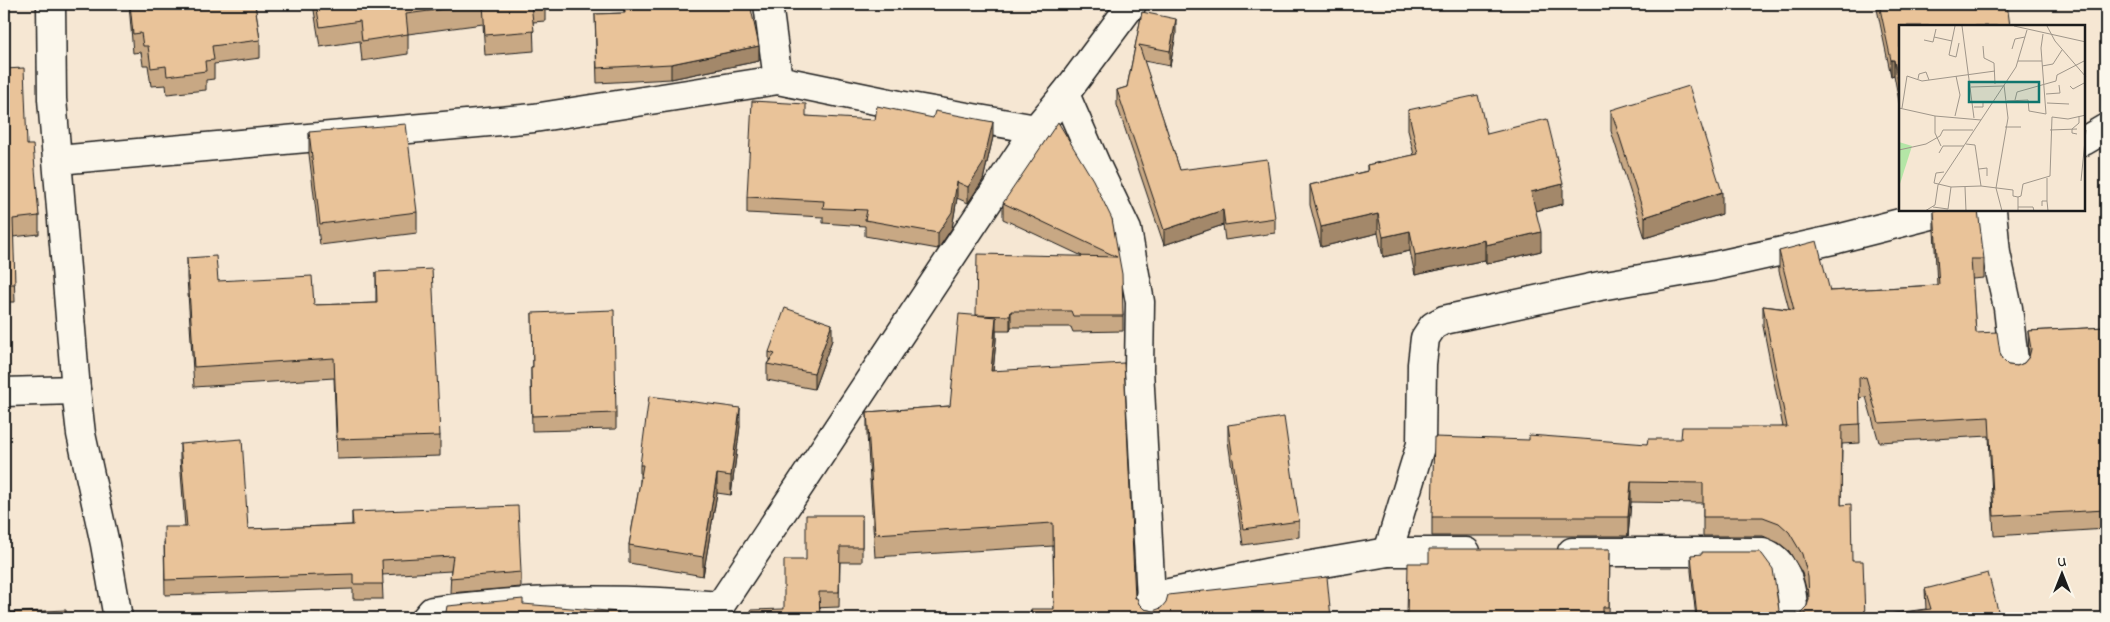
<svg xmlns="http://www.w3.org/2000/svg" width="2110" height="622" font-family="'Indie Flower',sans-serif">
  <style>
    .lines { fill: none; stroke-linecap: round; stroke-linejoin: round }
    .street-casing { stroke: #1c1c1c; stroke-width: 31 }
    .secondary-casing { stroke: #1c1c1c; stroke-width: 31 }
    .street { stroke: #fbf7ec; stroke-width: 28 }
    .secondary { stroke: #fbf7ec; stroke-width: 28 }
    .wall { fill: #c8a884; stroke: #1c1c1c }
    .shaded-wall { fill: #a3886b; stroke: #1c1c1c }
    .building { fill: #e9c399; stroke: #1c1c1c }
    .inset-road { fill: none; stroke: #9f968a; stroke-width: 1 }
    .view { fill: #0f766e; fill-opacity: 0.15; stroke: #0f766e; stroke-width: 2.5 }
    .inset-edge { fill: none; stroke: #1c1c1c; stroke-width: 2.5 }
  </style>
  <rect width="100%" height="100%" fill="#f6e7d3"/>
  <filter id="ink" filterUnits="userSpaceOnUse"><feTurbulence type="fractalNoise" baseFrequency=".02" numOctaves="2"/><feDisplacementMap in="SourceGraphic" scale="10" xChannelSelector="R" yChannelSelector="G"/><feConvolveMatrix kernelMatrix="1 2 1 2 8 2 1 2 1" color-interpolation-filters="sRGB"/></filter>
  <g filter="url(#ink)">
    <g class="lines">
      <!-- street casing -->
      <g class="street-casing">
        <g id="street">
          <polyline points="51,4 52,99 76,390 81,434 105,544 118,618"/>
          <polyline points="768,4 778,80"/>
          <polyline points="1065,94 1096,165 1127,230 1140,302 1139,369 1152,618"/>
          <polyline points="2084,141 2106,128"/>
          <polyline points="58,160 534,118 778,80 899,105 1036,129"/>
          <polyline points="1992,210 1996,253 2008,308 2015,370"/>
          <polyline points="4,392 76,390"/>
          <polyline points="1388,552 1421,444 1422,364 1425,338 1433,326 1444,320 1600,286 1710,267 1837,239 1951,210"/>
          <path d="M1572 552H1763C1788 561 1794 594 1793 618"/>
          <polyline points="1150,597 1271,572 1388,552 1466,552"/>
          <path d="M426 618 432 611C528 598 624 598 720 606"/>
        </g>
      </g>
      <!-- secondary casing -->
      <g class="secondary-casing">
        <polyline id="secondary" points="712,618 1036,129 1065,94 1132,4"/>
      </g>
      <!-- street -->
      <use href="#street" class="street"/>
      <!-- secondary -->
      <use href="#secondary" class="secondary"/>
    </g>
    <!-- wall -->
    <g class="wall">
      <polygon points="129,4 255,4 260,40 260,58 214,64 214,79 206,80 206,90 167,94 166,85 151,86 148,65 143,65 141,52 133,53"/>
      <polygon points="313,4 545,4 545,21 533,22 534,51 485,55 483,24 408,34 408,54 362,61 360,41 320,47"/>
      <polygon points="623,4 750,4 759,61 671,79 597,83 595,14 624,13"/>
      <polygon points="1876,4 2007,4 1900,26 1900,106 1894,75 1891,76"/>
      <polygon points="1142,12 1176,34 1170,66 1144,61 1180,170 1275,218 1275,233 1225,240 1223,225 1164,245 1117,105 1117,90 1127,87"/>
      <polygon points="4,69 27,145 39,216 39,234 13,237 15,302 4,302"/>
      <polygon points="1408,110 1487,134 1563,204 1536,211 1541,251 1486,264 1485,260 1415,275 1410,251 1383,257 1378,233 1321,247 1310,205 1310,185 1367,171 1367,165 1414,155 1408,130"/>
      <polygon points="1611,110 1722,214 1645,238 1611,131"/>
      <polygon points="806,116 993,137 983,180 968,203 957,198 952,228 938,249 865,236 865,226 823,223 823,217 747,213 747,197"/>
      <polygon points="309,132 417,212 417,233 320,245 309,154"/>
      <polygon points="1003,203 1112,219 1123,316 1123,331 1073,332 1071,327 1011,327 1010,331 996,331 996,340 993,371 1135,598 1139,604 1144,609 1153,611 1331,618 1054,609 1053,546 875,557 867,434 867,412 950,406 976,315 1082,256 1003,219"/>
      <polygon points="1934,211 1984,259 1984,278 1972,279 1976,333 2000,353 2002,359 2008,365 2017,366 2024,363 2029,357 2028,331 2106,327 2106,529 1994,536 1989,436 1879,442 1866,397 1859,398 1860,443 1842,444 1841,505 1852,561 1865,617 1926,609 1925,589 2000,618 1796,618 1796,614 1801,612 1807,606 1808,601 1808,596 1802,573 1789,551 1779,543 1763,536 1703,536 1703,503 1631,502 1628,536 1432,536 1432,517 1647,444 1783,427 1763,326 1763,306 1789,309 1779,271 1779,251 1830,291 1937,285 1934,230"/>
      <polygon points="187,258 218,281 314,305 376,303 376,272 440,436 440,456 337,459 334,378 194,387 187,278"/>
      <polygon points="532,313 616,413 616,429 532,431 531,382 531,367 533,367"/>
      <polygon points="832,340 814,389 767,380 767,364 769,361 769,352"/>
      <polygon points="1228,425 1299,521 1299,537 1243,545 1228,441"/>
      <polygon points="740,426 731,495 717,493 703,576 629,563 629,545 640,483 640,465"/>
      <polygon points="180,444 248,529 352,525 352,512 521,572 521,587 450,593 451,571 382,575 383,599 353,599 353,589 165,595 164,542 185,527 180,459"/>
      <polygon points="862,515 862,562 840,562 839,607 784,609 806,560"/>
      <polygon points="1610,549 1609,618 1407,618 1429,563"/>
      <polygon points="1691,555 1779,610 1785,616 1792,618 1696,618 1691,571"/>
    </g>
    <!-- shaded-wall -->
    <g class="shaded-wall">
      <polygon points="1176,19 1176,34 1170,66 1170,51"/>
      <polygon points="759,46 759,61 671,79 671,64"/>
      <polygon points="1891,60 1894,60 1894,75 1891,76"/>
      <polygon points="993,122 993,137 983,180 968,203 968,187"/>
      <polygon points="957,182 957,198 952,228 938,249 938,233"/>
      <polygon points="1563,184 1563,204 1531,212 1531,192"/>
      <polygon points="1722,192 1722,214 1645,238 1645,217"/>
      <polygon points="1223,210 1223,225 1164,245 1164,230"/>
      <polygon points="1378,214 1378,233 1321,247 1321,227"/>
      <polygon points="1410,231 1410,251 1383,257 1383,237"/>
      <polygon points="1541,232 1541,251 1486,264 1486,245"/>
      <polygon points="1485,240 1485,260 1415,275 1415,255"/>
      <polygon points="1011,311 1011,327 1010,331 1010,316"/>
      <polygon points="996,317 996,340 991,394 991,371"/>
      <polygon points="832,324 832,340 814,389 814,373"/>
      <polygon points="740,408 740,426 731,495 731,476"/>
      <polygon points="717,474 717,493 703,576 703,557"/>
      <polygon points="1631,482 1631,502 1628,536 1628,517"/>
    </g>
    <!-- building -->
    <g class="building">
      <polygon points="130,4 255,4 260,40 212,46 214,60 205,61 206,71 167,76 166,66 151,68 148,46 143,46 141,33 133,34"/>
      <polygon points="316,4 531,4 534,31 485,35 483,4 406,14 408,34 362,41 360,21 320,27"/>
      <polygon points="624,4 750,4 759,46 671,64 597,68 595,14 625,13"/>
      <polygon points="1879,4 2007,4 2010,26 1900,26 1900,90 1894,60 1891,60"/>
      <polygon points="1142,12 1176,19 1170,51 1139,45 1180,170 1267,159 1275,218 1225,225 1223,210 1164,230 1117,90 1127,87"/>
      <polygon points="24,68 27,145 33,145 39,216 13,219 15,284 4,284 4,69"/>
      <polygon points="1689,86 1722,192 1645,217 1611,110"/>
      <polygon points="1478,95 1487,134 1547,119 1563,184 1531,192 1541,232 1486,245 1485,240 1415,255 1410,231 1383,237 1378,214 1321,227 1310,185 1368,171 1367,165 1418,154 1408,110"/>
      <polygon points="752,101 806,104 806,116 875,120 877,106 933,118 935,111 993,122 983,164 968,187 957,182 952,212 938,233 865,220 867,210 823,208 824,201 747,197"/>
      <polygon points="1058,122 1093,180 1112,219 1122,274 1123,316 1073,316 1071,311 1011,311 1010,316 976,315 977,254 1117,257 1003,203"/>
      <polygon points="406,124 417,212 320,224 309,132"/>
      <polygon points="1938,210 1978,210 1984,259 1971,259 1976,333 1997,332 2000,353 2002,359 2008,365 2017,366 2024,363 2029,357 2031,349 2028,331 2106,327 2106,510 1994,516 1989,417 1879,423 1866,377 1859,378 1860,424 1842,425 1841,505 1851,504 1852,561 1863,561 1865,617 1931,609 1925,589 1988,573 2000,618 1807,618 1806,613 1796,614 1801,612 1807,606 1809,599 1808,577 1802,554 1789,532 1779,523 1763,517 1703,517 1703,483 1631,482 1628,517 1432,517 1434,437 1529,440 1529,435 1647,444 1648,439 1681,439 1682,427 1787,427 1763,306 1794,310 1779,251 1817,241 1830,291 1939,285 1934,211"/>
      <polygon points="216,256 218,281 312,276 314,305 377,303 376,272 432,269 440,436 337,439 334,358 194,367 187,258"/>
      <polygon points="785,308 832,324 814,373 767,364 775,354 769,352"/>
      <polygon points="614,310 616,413 532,416 531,367 533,367 532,313"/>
      <polygon points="959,314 996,317 991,371 1124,363 1135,598 1137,598 1139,604 1144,609 1153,611 1161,608 1166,602 1168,595 1327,577 1331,618 1031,618 1031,609 1054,609 1053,523 875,534 867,412 950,406"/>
      <polygon points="649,396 740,408 731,476 717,474 703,557 629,545 643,465 640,465"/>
      <polygon points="1284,417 1299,521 1243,529 1228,425"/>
      <polygon points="242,439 248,529 353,525 352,512 518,506 521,572 450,578 453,556 382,560 383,584 353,584 353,574 165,580 164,527 187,527 180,444"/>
      <polygon points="806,515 862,515 862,547 840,547 839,592 819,592 820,618 751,618 751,610 784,609 784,560 806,560"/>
      <polygon points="1429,549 1610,549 1609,607 1603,607 1603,618 1407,618 1408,563 1429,563"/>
      <polygon points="1702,552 1759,552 1762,554 1773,569 1779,610 1785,616 1792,618 1697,618 1691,555 1702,554"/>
      <polygon points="523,599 523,604 619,612 618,618 445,618 447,606"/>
      <polygon points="66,610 66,618 4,618 4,613"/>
    </g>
  </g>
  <!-- overview -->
  <g transform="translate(1899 25)">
    <rect width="186" height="186" fill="#f6e7d3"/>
    <path d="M0 117 13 121 0 162Z" fill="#b4e6a6"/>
    <path class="inset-road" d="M56 1 50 30 57 32 60 18M63 1 75 93M115 1 187 17M148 1 156 16 187 52M35 12 53 16M25 15 34 17 37 4M84 21 85 33 95 38 96 59M113 24 116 14 126 12M119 36H143M143 41 154 39 163 25M19 54 20 49 27 47 30 55M171 61 174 64 187 57M72 62 105 61M147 69 161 68 160 60M116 75 118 67 157 56 158 50 187 35M108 76 129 75 130 86 147 89 142 23 144 9M148 78 170 79M75 82H84V77H94M0 83 36 91 82 95M3 83 8 51 23 56 96 46M36 91V108L42 121M56 91 61 70 57 51M106 102H122M151 105 178 104M178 109 173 108V104L180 98V91M0 125 27 119 41 111 44 105H74M40 128 44 121H65M80 144 88 143V151M45 147 37 148 35 158 52 162 82 161 76 120 67 119M182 156 187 105M82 161 114 165V171L119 172M66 162 67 186M148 176V153M143 181V176H148L149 186M34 182 49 184 52 162M119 182H134L135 186M26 186 36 180 39 160 117 42 128 5M103 186 97 163 109 93 105 60M119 186V172L122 171 124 159 151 151 153 92 169 94 187 90"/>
    <path class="view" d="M70 57H140V77H70Z"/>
    <rect width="186" height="186" class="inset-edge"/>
  </g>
  <!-- margin -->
  <rect width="2110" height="622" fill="none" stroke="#fbf7ec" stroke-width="20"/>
  <rect x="10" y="10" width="2090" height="602" fill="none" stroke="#1c1c1c" stroke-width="2" filter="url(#ink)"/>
  <!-- north arrow -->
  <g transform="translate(2062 574)" stroke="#fbf7ec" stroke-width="4" paint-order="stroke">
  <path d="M0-4L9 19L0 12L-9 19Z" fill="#1c1c1c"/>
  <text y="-8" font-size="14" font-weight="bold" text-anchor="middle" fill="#1c1c1c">U</text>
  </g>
</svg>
